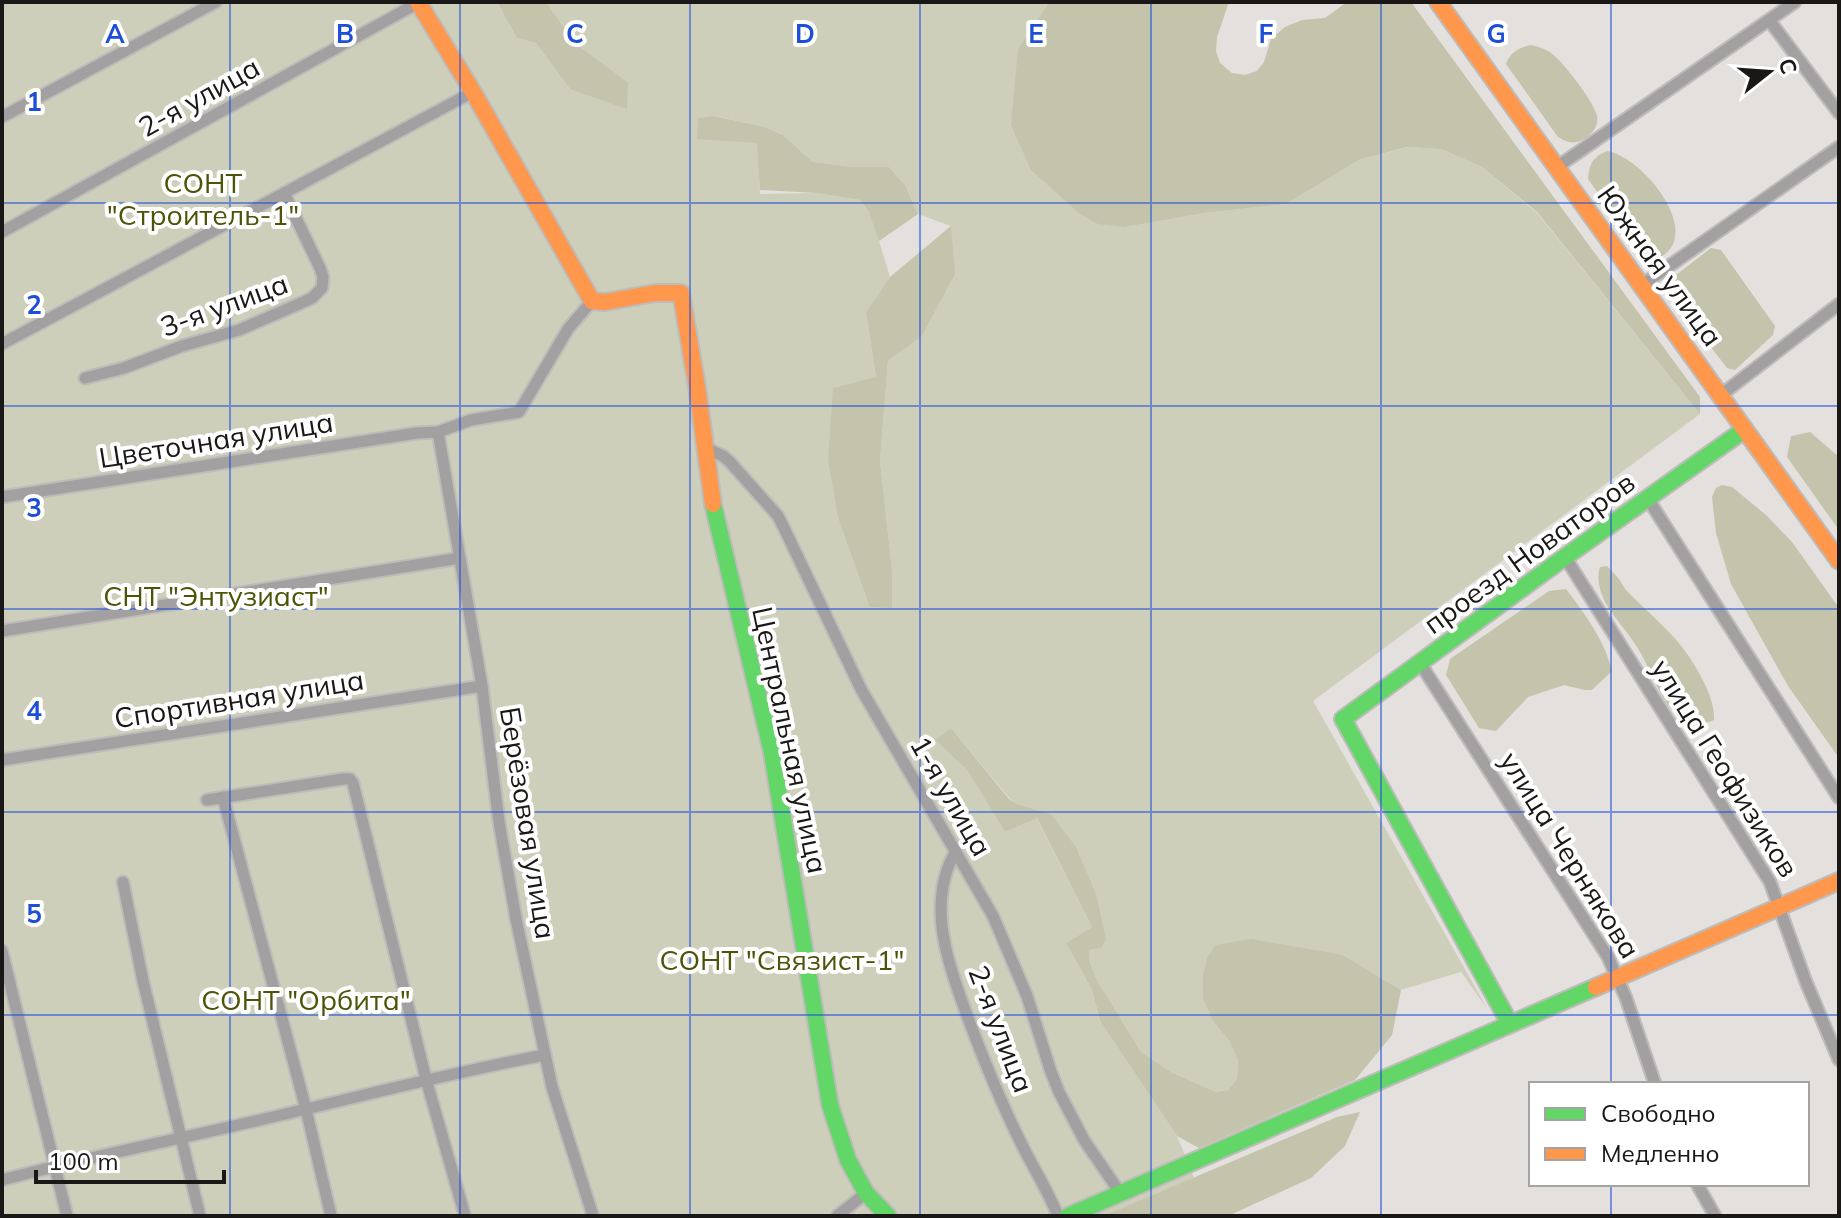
<svg xmlns="http://www.w3.org/2000/svg" width="1841" height="1218" font-family="Mulish,sans-serif">
  <style>
    .green { fill: #cecfba; fill-rule: evenodd }
    .forest { fill: #c3c4ab }
    .lines { fill: none; stroke-linecap: round; stroke-linejoin: round }
    .street-casing { stroke: #bebcba; stroke-width: 15 }
    .fast-casing { stroke: #bebcba; stroke-width: 20 }
    .slow-casing { stroke: #bebcba; stroke-width: 20 }
    .street { stroke: #a2a0a0; stroke-width: 11 }
    .fast { stroke: #63d668; stroke-width: 16 }
    .slow { stroke: #ff974d; stroke-width: 16 }
    .grid { fill: none; stroke: #1d4ed8; stroke-width: 2; stroke-opacity: 0.55 }
    .labels { text-anchor: middle; stroke-width: 8; stroke-linejoin: round; paint-order: stroke }
    .street-label { font-size: 28px; fill: #1a1816; stroke: #fff }
    .park-label { font-size: 28px; fill: #4e5307; stroke: #fff }
    .grid-label { font-size: 26px; text-anchor: middle; font-weight: bold; fill: #1d4ed8; stroke: #fff; stroke-width: 8; stroke-linejoin: round; paint-order: stroke }
  </style>
  <rect width="100%" height="100%" fill="#e3e0dd"/>
  <!-- green -->
  <path class="green" d="M2 2H497L517 38 536 43 570 89 628 82 576 44 546 2H1049L1018 49 1125 227 1205 213 1286 204 1359 160 1408 147 1441 149 1482 167 1537 213 1700 414 1313 701 1488 1010 1461 972 1401 990 1343 955 1213 1021 1230 1042 1238 1061 1237 1079 1228 1090 1216 1092 1171 1072 1141 1052 1097 980 1089 960 1090 950 1101 948 1051 814 1017 804 1010 799 951 728 936 741 967 770 1005 832 1036 817 1092 927 1066 943 1092 990 1100 1021 1177 1136 1194 1178 1103 1216H859L857 1213 852 1216H2ZM715 116 765 127 783 135 813 162 853 167H889L905 185 918 214 951 226 921 337 888 361 880 460 892 570V608L833 388 876 378 866 312 890 277 871 215 860 200 817 193 760 194 758 143Z"/>
  <!-- forest -->
  <g class="forest">
    <polygon points="497,2 546,2 576,44 628,82 627,109 570,89 536,43 517,38"/>
    <polygon points="1049,2 1229,2 1217,37 1216,51 1220,63 1232,73 1245,75 1257,71 1264,62 1271,39 1285,27 1302,20 1325,18 1347,2 1411,2 1700,397 1700,414 1537,212 1482,167 1441,149 1407,147 1359,160 1286,204 1205,213 1125,227 1098,224 1080,214 1031,170 1011,125 1018,49"/>
    <path d="M1530 45C1536 46 1543 48 1548 51 1560 57 1595 103 1597 116 1600 130 1583 145 1569 142 1565 141 1562 139 1558 137L1506 64C1510 52 1519 48 1530 45Z"/>
    <polygon points="714,116 765,127 783,135 813,162 853,167 889,167 905,185 918,214 879,241 869,212 860,200 817,193 760,190 757,143 697,139 698,118"/>
    <path d="M1607 151C1647 158 1714 247 1647 262L1588 179C1589 164 1593 157 1607 151Z"/>
    <polygon points="951,226 955,274 921,337 888,361 880,460 892,570 892,608 870,607 838,517 828,460 833,388 876,377 866,312 890,277"/>
    <polygon points="1711,248 1721,250 1775,326 1773,335 1735,370 1727,368 1673,298 1675,276"/>
    <polygon points="1810,432 1839,457 1839,530 1787,457 1791,436"/>
    <polygon points="1722,485 1732,487 1766,515 1792,542 1839,608 1839,758 1788,686 1731,584 1716,533 1712,497 1716,488"/>
    <path d="M1607 566 1619 579 1625 589C1642 607 1662 623 1678 642 1693 660 1716 697 1714 720 1703 725 1689 722 1679 716 1660 703 1650 666 1637 647 1628 632 1614 618 1605 602 1600 591 1596 578 1600 567Z"/>
    <path d="M1566 589C1585 614 1605 641 1612 671L1592 690H1585L1564 685 1528 697 1496 731 1479 728 1446 675 1450 659 1549 591Z"/>
    <polygon points="951,728 1009,799 1017,804 1051,814 1076,847 1096,894 1106,939 1101,948 1090,950 1089,960 1097,980 1141,1052 1171,1072 1216,1092 1228,1090 1237,1079 1238,1061 1230,1042 1213,1021 1203,998 1203,976 1207,958 1216,945 1251,939 1343,955 1401,990 1392,1035 1355,1080 1199,1148 1177,1136 1100,1021 1092,990 1066,943 1092,927 1037,818 1005,832 967,770 935,740"/>
    <polygon points="1360,1112 1345,1146 1311,1178 1228,1216 1103,1216 1337,1117"/>
  </g>
  <g class="lines">
    <!-- street casing -->
    <g class="street-casing">
      <g id="street">
        <polyline points="1769,20 1839,113"/>
        <polyline points="2,117 216,2"/>
        <polyline points="1557,167 1795,2"/>
        <polyline points="2,232 418,3"/>
        <polyline points="1642,285 1839,147"/>
        <polyline points="2,344 473,92"/>
        <polyline points="85,378 124,368 182,346 239,330 299,304 312,298 322,288 323,277 320,268 284,193"/>
        <polyline points="1721,395 1839,304"/>
        <polyline points="438,432 482,686 499,822 516,919 552,1087 593,1216"/>
        <polyline points="704,447 723,456 730,462 778,516 784,528 861,689 993,916 1027,996 1051,1072 1059,1092 1084,1140 1121,1194"/>
        <polyline points="2,497 417,433 438,432 471,420 519,412 568,329 592,301"/>
        <polyline points="1648,499 1839,798"/>
        <polyline points="1565,557 1770,882 1806,982 1839,1060"/>
        <polyline points="2,631 460,558"/>
        <polyline points="1420,663 1608,957 1626,998 1655,1084"/>
        <polyline points="2,760 482,686"/>
        <polyline points="223,797 306,1109 331,1216"/>
        <polyline points="207,800 343,779 350,779 353,783 426,1079 465,1216"/>
        <path d="M956 851C945 869 941 889 941 910 941 943 954 979 965 1010 982 1056 1000 1101 1022 1145 1034 1169 1048 1191 1058 1216"/>
        <polyline points="123,882 143,981 200,1216"/>
        <polyline points="2,951 67,1216"/>
        <path d="M2 1180C103 1153 205 1134 306 1109 386 1090 465 1070 545 1055"/>
        <polyline points="1697,1184 1715,1216"/>
        <polyline points="837,1216 866,1193"/>
      </g>
    </g>
    <!-- fast casing -->
    <g class="fast-casing">
      <g id="fast">
        <polyline points="713,504 772,753 830,1105 848,1160 866,1193 888,1216"/>
        <polyline points="1510,1024 1343,719 1565,557 1744,430"/>
        <polyline points="1068,1216 1596,987"/>
      </g>
    </g>
    <!-- slow casing -->
    <g class="slow-casing">
      <g id="slow">
        <polyline points="418,2 473,92 592,301 605,302 655,293 681,293 697,387 713,504"/>
        <polyline points="1438,2 1839,561"/>
        <polyline points="1596,987 1839,881"/>
      </g>
    </g>
    <!-- street -->
    <use href="#street" class="street"/>
    <!-- fast -->
    <use href="#fast" class="fast"/>
    <!-- slow -->
    <use href="#slow" class="slow"/>
  </g>
  <!-- grid -->
  <path class="grid" d="M230 2V1216M460 2V1216M690 2V1216M920 2V1216M1151 2V1216M1381 2V1216M1611 2V1084M2 203H1839M2 406H1839M2 609H1839M2 812H1839M2 1015H1839M1611 1184V1216"/>
  <g class="labels">
    <!-- street labels -->
    <g class="street-label">
      <text transform="translate(199 97) rotate(-29)" y="10">2-я улица</text>
      <text transform="translate(1660 266) rotate(54)" y="10">Южная улица</text>
      <text transform="translate(224 305) rotate(-20)" y="10">3-я улица</text>
      <text transform="translate(216 440) rotate(-9)" y="10">Цветочная улица</text>
      <text transform="translate(1529 553) rotate(-36)" y="10">проезд Новаторов</text>
      <text transform="translate(239 699) rotate(-9)" y="10">Спортивная улица</text>
      <text transform="translate(790 740) rotate(78)" y="10">Центральная улица</text>
      <text transform="translate(1725 768) rotate(58)" y="10">улица Геофизиков</text>
      <text transform="translate(951 796) rotate(60)" y="10">1-я улица</text>
      <text transform="translate(528 823) rotate(81)" y="10">Берёзовая улица</text>
      <text transform="translate(1570 855) rotate(58)" y="10">улица Чернякова</text>
      <text transform="translate(1001 1029) rotate(69)" y="10">2-я улица</text>
    </g>
    <!-- park labels -->
    <g class="park-label">
      <text x="203" y="193">СОНТ<tspan x="203" dy="32">"Строитель-1"</tspan></text>
      <text x="216" y="606">СНТ "Энтузиаст"</text>
      <text x="782" y="970">СОНТ "Связист-1"</text>
      <text x="306" y="1010">СОНТ "Орбита"</text>
    </g>
  </g>
  <g class="grid-label">
    <text x="115" y="43">A</text>
    <text x="345" y="43">B</text>
    <text x="575" y="43">C</text>
    <text x="805" y="43">D</text>
    <text x="1036" y="43">E</text>
    <text x="1266" y="43">F</text>
    <text x="1496" y="43">G</text>
    <text x="34" y="111">1</text>
    <text x="34" y="314">2</text>
    <text x="34" y="517">3</text>
    <text x="34" y="720">4</text>
    <text x="34" y="923">5</text>
  </g>
  <!-- border -->
  <rect width="1841" height="1218" fill="none" stroke="#1a1816" stroke-width="8"/>
  <!-- legend -->
  <rect x="1529" y="1082" width="280" height="104" fill="#ffffff" stroke="#a3a3a2" stroke-width="2"/>
  <rect x="1545" y="1108" width="40" height="12" fill="#63d668" stroke="#a3a3a2" stroke-width="2"/>
  <text x="1601" y="1122" font-size="24" fill="#1a1816">Свободно</text>
  <rect x="1545" y="1148" width="40" height="12" fill="#ff974d" stroke="#a3a3a2" stroke-width="2"/>
  <text x="1601" y="1162" font-size="24" fill="#1a1816">Медленно</text>
  <!-- north arrow -->
  <g transform="translate(1769 72) rotate(73)" stroke="#ffffff" stroke-width="6" paint-order="stroke">
  <path d="M0-6L14 30L0 20L-14 30Z" fill="#1a1816"/>
  <text y="-12" font-size="22" font-weight="bold" text-anchor="middle" fill="#1a1816">С</text>
  </g>
  <!-- scale -->
  <path d="M36 1170v12h188v-12" fill="none" stroke="#1a1816" stroke-width="4"/>
  <text x="48" y="1170" font-size="24" fill="#1a1816" stroke="#ffffff" stroke-width="6" paint-order="stroke">100 m</text>
</svg>
